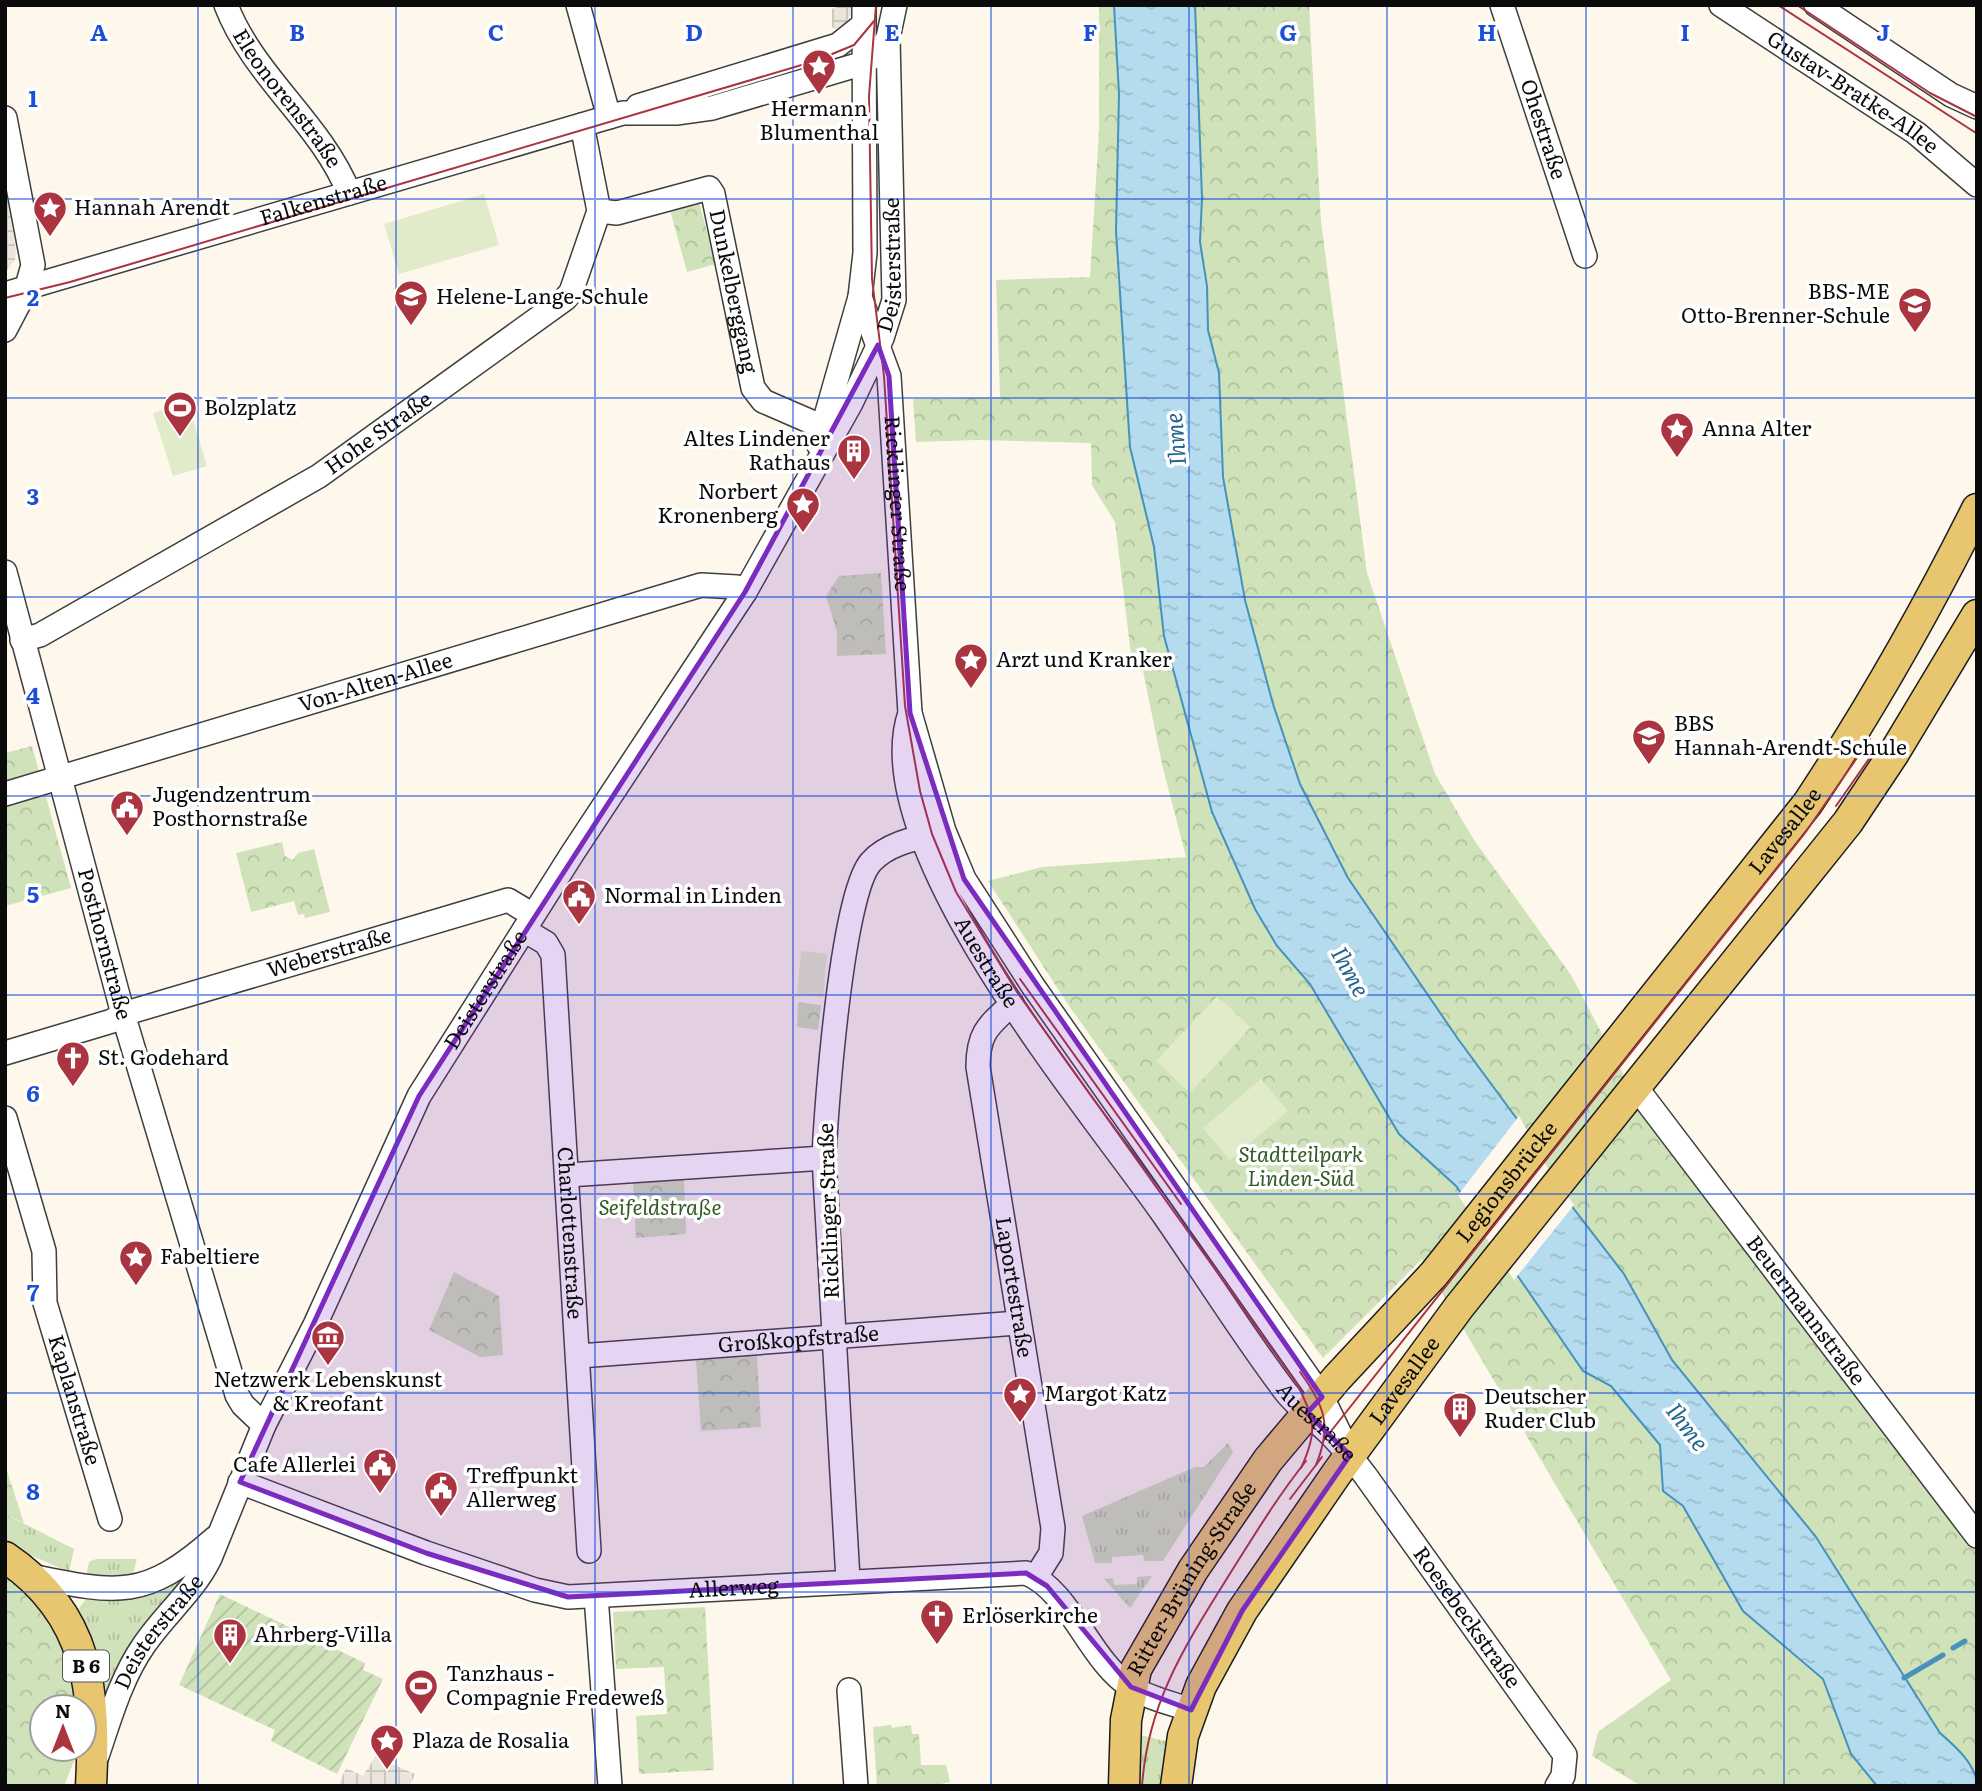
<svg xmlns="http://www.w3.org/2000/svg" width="1982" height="1791" font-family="Literata,serif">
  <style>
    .grass { fill: url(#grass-tufts) }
    .park { fill: url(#park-crowns) }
    .garden { fill: url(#garden-furrows) }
    .pitch { fill: #e1ebca }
    .plaza { fill: url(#plaza-grid) }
    .water { fill: url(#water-ripples); stroke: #4592bc; stroke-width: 2 }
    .pier { fill: #fdf8eb }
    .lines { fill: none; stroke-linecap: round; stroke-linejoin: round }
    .stream { stroke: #4592bc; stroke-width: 5 }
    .minor-casing { stroke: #3e3e3e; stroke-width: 26 }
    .major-casing { stroke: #1c1c1c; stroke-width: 33 }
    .minor { stroke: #fff; stroke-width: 23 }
    .major { stroke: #e8c56f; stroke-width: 30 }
    .tram { stroke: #aa343f; stroke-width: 2 }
    .marked { fill: #7b2cbf; fill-opacity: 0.2; stroke: #7b2cbf; stroke-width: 5; stroke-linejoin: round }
    .grid { fill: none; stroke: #1d4ed8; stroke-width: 2; stroke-opacity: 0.55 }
    .labels { text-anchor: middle; stroke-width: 7; stroke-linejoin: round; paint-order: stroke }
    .shield { fill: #fff; stroke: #545454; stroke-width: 2 }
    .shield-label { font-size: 19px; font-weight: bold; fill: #0b0b0b }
    .street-label { font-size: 21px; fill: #0b0b0b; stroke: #fff }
    .poi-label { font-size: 21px; fill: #0b0b0b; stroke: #fff; text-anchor: start }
    .park-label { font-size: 21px; font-style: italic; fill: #315a24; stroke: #fff }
    .water-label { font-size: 23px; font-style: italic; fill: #24648d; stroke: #fff }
    .grid-label { font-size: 23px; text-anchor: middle; font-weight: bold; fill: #1d4ed8; stroke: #fff; stroke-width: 7; stroke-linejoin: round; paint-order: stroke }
  </style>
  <defs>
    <pattern id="grass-tufts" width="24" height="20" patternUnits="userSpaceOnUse" patternTransform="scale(1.75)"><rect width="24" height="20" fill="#d0e2b9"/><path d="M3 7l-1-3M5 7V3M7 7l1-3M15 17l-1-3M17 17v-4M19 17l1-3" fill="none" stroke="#b1c19e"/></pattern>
    <pattern id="park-crowns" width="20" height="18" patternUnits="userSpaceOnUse" patternTransform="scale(1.75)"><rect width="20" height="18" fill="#d0e2b9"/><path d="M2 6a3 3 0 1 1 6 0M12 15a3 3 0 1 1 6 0" fill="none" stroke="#b1c19e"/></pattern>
    <pattern id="garden-furrows" width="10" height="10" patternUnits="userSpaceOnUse" patternTransform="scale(1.75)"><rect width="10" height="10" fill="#d0e2b9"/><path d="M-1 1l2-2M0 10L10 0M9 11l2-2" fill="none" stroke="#b1c19e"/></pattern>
    <pattern id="plaza-grid" width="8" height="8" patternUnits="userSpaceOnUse" patternTransform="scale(1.75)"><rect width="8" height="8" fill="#ebe6dc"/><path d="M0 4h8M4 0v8" fill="none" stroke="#c8c4bb"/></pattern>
    <pattern id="water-ripples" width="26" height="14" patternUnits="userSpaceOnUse" patternTransform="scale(1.75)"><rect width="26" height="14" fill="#b5dbee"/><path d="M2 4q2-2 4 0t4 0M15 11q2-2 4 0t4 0" fill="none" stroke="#9abbcb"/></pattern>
  </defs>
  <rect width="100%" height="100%" fill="#fdf8eb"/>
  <!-- grass -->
  <g class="grass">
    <polygon points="1228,1443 1233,1452 1163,1561 1144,1561 1143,1555 1112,1557 1112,1563 1095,1563 1082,1516 1195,1467 1204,1467"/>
    <polygon points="5,1514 74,1549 69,1572 5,1544"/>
    <polygon points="96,1559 137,1559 132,1577 86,1576 89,1562"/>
    <path d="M188 1572 192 1576 106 1700 101 1698 74 1614 87 1598C127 1602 156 1594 188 1572Z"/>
    <polygon points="1152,1576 1130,1608 1104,1579 1113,1578 1114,1585 1137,1584 1137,1577"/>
    <polygon points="1136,1734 1169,1742 1163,1786 1134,1786"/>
  </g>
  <!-- park -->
  <g class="park">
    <polygon points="1099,5 1309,5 1321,221 1367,573 1435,774 1474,840 1571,975 1648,1121 1722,1222 1977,1544 1977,1786 1641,1786 1592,1756 1598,1732 1671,1680 1422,1259 1323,1358 1069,1006 988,881 1042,867 1186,857 1162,764 1143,671 1133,671 1115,522 1092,485 1091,443 977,440 916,442 913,399 1000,397 996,280 1090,277 1099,132"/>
    <polygon points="699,202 716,264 687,272 670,210"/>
    <polygon points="881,573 886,654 837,656 837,632 826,596 839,576"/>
    <polygon points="32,746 71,888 5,906 5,753"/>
    <polygon points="282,842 285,856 293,860 298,853 314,849 330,912 305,918 304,914 298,915 294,901 251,912 236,853"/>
    <polygon points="798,1002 821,1005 818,1030 797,1027"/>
    <polygon points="684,1178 686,1234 636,1238 633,1181"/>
    <polygon points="454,1272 499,1296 503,1355 480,1357 429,1330"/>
    <polygon points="757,1355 761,1427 701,1431 696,1360"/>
    <polygon points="5,1465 24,1523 5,1514"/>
    <polygon points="5,1569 64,1634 83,1707 42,1707 42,1749 79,1749 64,1786 5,1786"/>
    <polygon points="705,1607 714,1770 639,1774 636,1716 667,1714 664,1667 616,1669 613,1612"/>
    <polygon points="891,1725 892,1728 911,1725 912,1734 919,1734 921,1765 946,1765 950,1782 932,1786 877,1786 873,1727"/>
  </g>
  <!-- garden -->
  <polygon class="garden" points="220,1594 365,1663 363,1670 383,1679 337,1774 271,1741 275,1730 179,1685"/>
  <!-- pitch -->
  <g class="pitch">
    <polygon points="484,194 499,245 399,274 384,224"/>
    <polygon points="188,402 207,466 173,476 153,413"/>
    <polygon points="801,951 827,954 823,997 797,994"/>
    <polygon points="1217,996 1251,1027 1190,1093 1156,1061"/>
    <polygon points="1261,1079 1288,1111 1230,1160 1203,1128"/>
  </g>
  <!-- plaza -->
  <g class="plaza">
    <polygon points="841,5 856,5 856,14 850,15 841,33 832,27 832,9"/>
    <polygon points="5,158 14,199 9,205 16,251 15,260 5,273"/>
    <polygon points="375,1757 415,1774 410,1786 338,1786 346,1768 363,1776"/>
  </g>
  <!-- water -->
  <path class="water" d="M1114 5H1195L1202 198 1200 242 1207 286 1208 330 1219 373 1223 477 1245 600 1273 704 1300 784 1348 878 1458 1039 1517 1119 1547 1174 1624 1274 1672 1360 1816 1537 1940 1733C1955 1746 1977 1765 1977 1786H1877L1851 1754 1823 1679 1743 1611 1683 1506 1663 1491 1660 1445 1611 1386 1583 1371 1456 1186 1399 1134 1310 984 1277 946 1255 909 1212 812 1164 636 1154 547 1130 447 1116 231 1119 94Z"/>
  <!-- pier -->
  <polygon class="pier" points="1519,1116 1550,1172 1574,1205 1514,1280 1458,1195"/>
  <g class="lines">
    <!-- stream -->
    <g class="stream">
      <polyline points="1953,1648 1965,1641"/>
      <polyline points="1904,1678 1943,1655"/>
    </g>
    <!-- minor casing -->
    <g class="minor-casing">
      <g id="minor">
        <path id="s1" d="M226 5C253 76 321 123 349 193"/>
        <polyline points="578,5 609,117"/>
        <path id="s2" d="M1502 5 1585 256"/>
        <path id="s3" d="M1721 5 1916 133 1977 185"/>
        <polyline points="1816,5 1951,95 1977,107"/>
        <polyline points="638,106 838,45 863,25"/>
        <polyline points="5,118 33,265 26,290 5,330"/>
        <path id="s4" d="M599 211 617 213 709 188 713 194 753 388 763 401 823 427"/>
        <path id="s5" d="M5 294 609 117 623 113H676L712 108 864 63 880 51 888 38"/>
        <path id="s6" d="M860 297 889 376 910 713 944 831 964 879 1033 986 1322 1397 1350 1455"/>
        <polyline points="818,444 860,297 865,253 864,5"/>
        <path id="s7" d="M5 572 123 1014 237 1395 243 1405 264 1425"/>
        <path id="s8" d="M22 640 40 635 319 476 565 299 571 292 599 211 582 125"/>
        <path id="s9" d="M910 713C865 843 1087 1106 1161 1211 1203 1271 1241 1333 1285 1391 1297 1407 1316 1420 1331 1435 1343 1447 1354 1461 1365 1475L1565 1755 1563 1776 1557 1786"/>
        <path id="s10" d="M5 794 701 585 737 587 745 592"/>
        <path id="s11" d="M524 930 546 943 553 955 589 1551"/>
        <path id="s12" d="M1012 1004C988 1026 978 1033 978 1067L1053 1528 1051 1553 1036 1577"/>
        <path id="s13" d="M5 1053 112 1021 123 1014 508 900 533 915"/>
        <path id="s14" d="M1635 1086 1977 1536"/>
        <path id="s15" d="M5 1118 44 1251 45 1303 110 1519"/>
        <polyline points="568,1175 824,1158"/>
        <path id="s16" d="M579 1356 1018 1323"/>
        <path id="s17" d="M240 1482 426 1553 535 1590 568 1597 1026 1573C1071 1591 1089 1661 1131 1687 1148 1698 1171 1703 1191 1710"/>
        <path d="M31 1576C118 1594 145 1600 215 1538"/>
        <path d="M848 1580 824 1158C826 1108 842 893 871 862 886 845 912 839 934 834"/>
        <polyline points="596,1596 610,1786"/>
        <polyline points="849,1690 856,1786"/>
        <path id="s18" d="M97 1756C110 1718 121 1678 144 1645 165 1614 194 1591 210 1558L264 1425 315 1325 419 1096 572 854 745 592 851 403 882 338 894 300 888 38 895 5"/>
      </g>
    </g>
    <!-- major casing -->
    <g class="major-casing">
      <g id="major">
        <path d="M5 1557C90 1614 96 1692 91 1786"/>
        <path id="s19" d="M1124 1786 1126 1720 1136 1669 1193 1570 1268 1460 1337 1378 1434 1274 1808 803C1871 708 1926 611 1977 509"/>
        <path id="s20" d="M1176 1786 1183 1736 1201 1686 1242 1611 1337 1473 1459 1307 1848 822 1894 753 1977 615"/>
      </g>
    </g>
    <!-- minor -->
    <use href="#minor" class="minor"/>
    <!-- major -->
    <use href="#major" class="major"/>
    <!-- tram -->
    <g class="tram">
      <path d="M876 5 869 96 872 279 884 376 905 706 920 791 932 834 956 892 1017 992 1297 1384C1315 1420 1318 1431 1301 1468"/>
      <polyline points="1778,5 1976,133"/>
      <polyline points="1797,5 1930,93 1977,117"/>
      <polyline points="5,298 70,282 815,61 854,45 874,21"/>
      <polyline points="1836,806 1878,746"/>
      <polyline points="1020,979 1181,1204"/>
      <path d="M1300 1372C1325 1406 1332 1426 1316 1465"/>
      <polyline points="1324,1440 1805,833 1870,739"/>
      <polyline points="1290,1499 1322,1457"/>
      <path d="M1142 1786C1148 1700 1187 1643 1231 1572 1255 1534 1278 1496 1306 1461"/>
    </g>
  </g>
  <!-- marked area -->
  <path class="marked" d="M878 345 889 376 910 713 964 879 1322 1397 1307 1413 1350 1455 1242 1611 1191 1710 1131 1687 1047 1586 1026 1573 568 1597 426 1553 240 1482 419 1096 745 592Z"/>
  <!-- grid -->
  <path class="grid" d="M198 5V1786M396 5V1786M595 5V1786M793 5V1786M991 5V1786M1189 5V1786M1387 5V1786M1586 5V1786M1784 5V1786M5 199H1977M5 398H1977M5 597H1977M5 796H1977M5 995H1977M5 1194H1977M5 1393H1977M5 1592H1977"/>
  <!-- icons -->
  <defs>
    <g id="sight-pin" transform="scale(1.75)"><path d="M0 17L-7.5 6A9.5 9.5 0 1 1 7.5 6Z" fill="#aa343f" stroke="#fff"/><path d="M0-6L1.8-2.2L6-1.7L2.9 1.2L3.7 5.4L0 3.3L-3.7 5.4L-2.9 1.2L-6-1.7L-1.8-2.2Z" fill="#fff"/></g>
    <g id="school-pin" transform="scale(1.75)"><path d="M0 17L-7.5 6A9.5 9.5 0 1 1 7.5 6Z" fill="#aa343f" stroke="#fff"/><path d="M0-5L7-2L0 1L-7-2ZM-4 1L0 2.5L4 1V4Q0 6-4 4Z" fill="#fff"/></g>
    <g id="university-pin" transform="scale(1.75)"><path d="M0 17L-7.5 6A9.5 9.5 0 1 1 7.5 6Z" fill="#aa343f" stroke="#fff"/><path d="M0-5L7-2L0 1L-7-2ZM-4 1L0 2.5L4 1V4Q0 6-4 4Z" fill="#fff"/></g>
    <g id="stadium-pin" transform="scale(1.75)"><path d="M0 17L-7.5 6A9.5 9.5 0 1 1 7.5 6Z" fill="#aa343f" stroke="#fff"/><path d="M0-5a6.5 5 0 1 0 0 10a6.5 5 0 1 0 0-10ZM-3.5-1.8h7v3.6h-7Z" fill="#fff"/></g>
    <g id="building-pin" transform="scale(1.75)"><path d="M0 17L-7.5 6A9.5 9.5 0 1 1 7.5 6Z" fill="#aa343f" stroke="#fff"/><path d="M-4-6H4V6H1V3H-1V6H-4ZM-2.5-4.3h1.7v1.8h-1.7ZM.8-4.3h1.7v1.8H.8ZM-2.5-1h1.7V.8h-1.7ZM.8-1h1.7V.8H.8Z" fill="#fff"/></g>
    <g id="civic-pin" transform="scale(1.75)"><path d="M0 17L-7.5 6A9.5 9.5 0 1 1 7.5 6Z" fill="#aa343f" stroke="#fff"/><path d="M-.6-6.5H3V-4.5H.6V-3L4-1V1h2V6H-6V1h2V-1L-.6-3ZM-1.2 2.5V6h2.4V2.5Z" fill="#fff"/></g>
    <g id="church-pin" transform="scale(1.75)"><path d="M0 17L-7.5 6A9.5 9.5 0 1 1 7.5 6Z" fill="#aa343f" stroke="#fff"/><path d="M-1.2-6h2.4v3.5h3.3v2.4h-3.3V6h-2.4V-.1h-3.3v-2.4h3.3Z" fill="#fff"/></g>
    <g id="museum-pin" transform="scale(1.75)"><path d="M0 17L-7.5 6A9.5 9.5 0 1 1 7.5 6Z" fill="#aa343f" stroke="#fff"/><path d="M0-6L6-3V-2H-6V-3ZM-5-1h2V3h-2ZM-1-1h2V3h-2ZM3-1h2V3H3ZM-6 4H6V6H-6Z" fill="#fff"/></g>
  </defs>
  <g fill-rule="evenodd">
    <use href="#sight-pin" x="819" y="66"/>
    <use href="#sight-pin" x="50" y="208"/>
    <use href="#school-pin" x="411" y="297"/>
    <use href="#university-pin" x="1915" y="304"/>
    <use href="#stadium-pin" x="180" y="408"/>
    <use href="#sight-pin" x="1677" y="429"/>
    <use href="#building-pin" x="854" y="451"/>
    <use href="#sight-pin" x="803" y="504"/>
    <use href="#sight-pin" x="971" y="660"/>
    <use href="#university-pin" x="1649" y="736"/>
    <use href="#civic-pin" x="127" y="807"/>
    <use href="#civic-pin" x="579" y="896"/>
    <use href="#church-pin" x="73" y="1058"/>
    <use href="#sight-pin" x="136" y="1257"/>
    <use href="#museum-pin" x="328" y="1337"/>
    <use href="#sight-pin" x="1020" y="1394"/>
    <use href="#building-pin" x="1460" y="1409"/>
    <use href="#civic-pin" x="380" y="1465"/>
    <use href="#civic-pin" x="441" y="1488"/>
    <use href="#church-pin" x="937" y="1616"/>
    <use href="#building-pin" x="230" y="1635"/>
    <use href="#stadium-pin" x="421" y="1686"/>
    <use href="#sight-pin" x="387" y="1741"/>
  </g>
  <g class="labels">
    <!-- shield labels -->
    <rect class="shield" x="63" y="1650.5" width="46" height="31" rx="5"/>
    <g class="shield-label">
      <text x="86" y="1673">B 6</text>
    </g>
    <!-- street labels -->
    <g class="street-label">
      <text dy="7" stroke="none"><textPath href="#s3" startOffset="158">Gustav-Bratke-Allee</textPath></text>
      <text dy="7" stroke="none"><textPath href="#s1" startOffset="112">Eleonorenstraße</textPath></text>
      <text dy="7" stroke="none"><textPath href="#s2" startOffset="131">Ohestraße</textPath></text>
      <text dy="7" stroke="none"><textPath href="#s5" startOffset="332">Falkenstraße</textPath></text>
      <text dy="7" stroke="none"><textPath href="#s18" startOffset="1701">Deisterstraße</textPath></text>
      <text dy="7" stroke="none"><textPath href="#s4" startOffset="220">Dunkelberggang</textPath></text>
      <text dy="7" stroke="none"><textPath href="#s8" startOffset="413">Hohe Straße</textPath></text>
      <text dy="7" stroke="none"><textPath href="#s6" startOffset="212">Ricklinger Straße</textPath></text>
      <text dy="7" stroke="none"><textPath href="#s10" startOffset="387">Von-Alten-Allee</textPath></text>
      <text dy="7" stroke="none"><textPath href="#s19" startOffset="1180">Lavesallee</textPath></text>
      <text dy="7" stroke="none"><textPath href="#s7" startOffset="385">Posthornstraße</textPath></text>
      <text dy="7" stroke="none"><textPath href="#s13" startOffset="340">Weberstraße</textPath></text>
      <text dy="7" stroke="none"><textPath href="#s9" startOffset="268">Auestraße</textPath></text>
      <text dy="7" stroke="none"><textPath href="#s18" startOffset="863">Deisterstraße</textPath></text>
      <text dy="7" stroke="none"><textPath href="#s19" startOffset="732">Legionsbrücke</textPath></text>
      <text transform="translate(829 1211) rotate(-92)" y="7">Ricklinger Straße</text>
      <text dy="7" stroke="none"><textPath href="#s11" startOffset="318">Charlottenstraße</textPath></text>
      <text dy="7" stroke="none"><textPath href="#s12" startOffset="298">Laportestraße</textPath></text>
      <text dy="7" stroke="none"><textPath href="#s14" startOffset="282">Beuermannstraße</textPath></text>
      <text dy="7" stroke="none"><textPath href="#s16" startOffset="220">Großkopfstraße</textPath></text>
      <text dy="7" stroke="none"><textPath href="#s20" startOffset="471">Lavesallee</textPath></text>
      <text dy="7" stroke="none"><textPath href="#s15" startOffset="292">Kaplanstraße</textPath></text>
      <text dy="7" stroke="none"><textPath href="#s9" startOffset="835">Auestraße</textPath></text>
      <text dy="7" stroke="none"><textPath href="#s19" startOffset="224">Ritter-Brüning-Straße</textPath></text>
      <text dy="7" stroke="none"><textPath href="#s17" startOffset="514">Allerweg</textPath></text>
      <text dy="7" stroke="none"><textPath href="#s9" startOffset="1082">Roesebeckstraße</textPath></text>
      <text dy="7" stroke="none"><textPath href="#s18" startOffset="140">Deisterstraße</textPath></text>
    </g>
    <!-- poi labels -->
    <g class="poi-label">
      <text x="819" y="116" text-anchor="middle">Hermann<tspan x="819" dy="24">Blumenthal</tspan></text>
      <text x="74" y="215">Hannah Arendt</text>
      <text x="1890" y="299" text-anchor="end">BBS-ME<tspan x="1890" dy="24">Otto-Brenner-Schule</tspan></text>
      <text x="436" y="304">Helene-Lange-Schule</text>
      <text x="204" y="415">Bolzplatz</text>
      <text x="1702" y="436">Anna Alter</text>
      <text x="830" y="446" text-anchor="end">Altes Lindener<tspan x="830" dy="24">Rathaus</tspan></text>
      <text x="778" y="499" text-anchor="end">Norbert<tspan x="778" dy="24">Kronenberg</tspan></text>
      <text x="996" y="667">Arzt und Kranker</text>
      <text x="1674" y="731">BBS<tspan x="1674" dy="24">Hannah-Arendt-Schule</tspan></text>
      <text x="152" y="802">Jugendzentrum<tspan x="152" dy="24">Posthornstraße</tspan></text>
      <text x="604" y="903">Normal in Linden</text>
      <text x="98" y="1065">St. Godehard</text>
      <text x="160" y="1264">Fabeltiere</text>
      <text x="328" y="1387" text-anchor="middle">Netzwerk Lebenskunst<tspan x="328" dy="24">&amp; Kreofant</tspan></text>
      <text x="1044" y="1401">Margot Katz</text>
      <text x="1484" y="1404">Deutscher<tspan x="1484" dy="24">Ruder Club</tspan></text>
      <text x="356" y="1472" text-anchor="end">Cafe Allerlei</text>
      <text x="466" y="1483">Treffpunkt<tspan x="466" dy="24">Allerweg</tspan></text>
      <text x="962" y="1623">Erlöserkirche</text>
      <text x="254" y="1642">Ahrberg-Villa</text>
      <text x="446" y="1681">Tanzhaus -<tspan x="446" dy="24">Compagnie Fredeweß</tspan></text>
      <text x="412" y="1748">Plaza de Rosalia</text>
    </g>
    <!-- park labels -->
    <g class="park-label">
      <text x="1301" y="1162">Stadtteilpark<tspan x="1301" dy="24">Linden-Süd</tspan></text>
      <text x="660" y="1215">Seifeldstraße</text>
    </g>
    <!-- water labels -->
    <g class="water-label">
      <text transform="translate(1176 439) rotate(-95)" y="8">Ihme</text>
      <text transform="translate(1350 972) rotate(61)" y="8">Ihme</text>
      <text transform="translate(1687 1427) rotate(53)" y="8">Ihme</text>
    </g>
  </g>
  <g class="grid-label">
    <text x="99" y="41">A</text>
    <text x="297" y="41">B</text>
    <text x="496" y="41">C</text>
    <text x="694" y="41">D</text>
    <text x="892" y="41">E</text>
    <text x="1090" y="41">F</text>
    <text x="1288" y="41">G</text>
    <text x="1487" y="41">H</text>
    <text x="1685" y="41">I</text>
    <text x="1883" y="41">J</text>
    <text x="33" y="107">1</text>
    <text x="33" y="306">2</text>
    <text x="33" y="505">3</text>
    <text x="33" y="704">4</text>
    <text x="33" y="903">5</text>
    <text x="33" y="1102">6</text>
    <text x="33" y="1301">7</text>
    <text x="33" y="1500">8</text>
  </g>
  <!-- border -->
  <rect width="1982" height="1791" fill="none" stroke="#0b0b0b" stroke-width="14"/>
  <!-- north arrow -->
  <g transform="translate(63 1728)"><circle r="33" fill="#ffffff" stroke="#9d9d9d" stroke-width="2"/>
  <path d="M0-5L12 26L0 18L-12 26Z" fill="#aa343f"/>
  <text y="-10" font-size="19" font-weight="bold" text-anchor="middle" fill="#0b0b0b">N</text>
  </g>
</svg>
